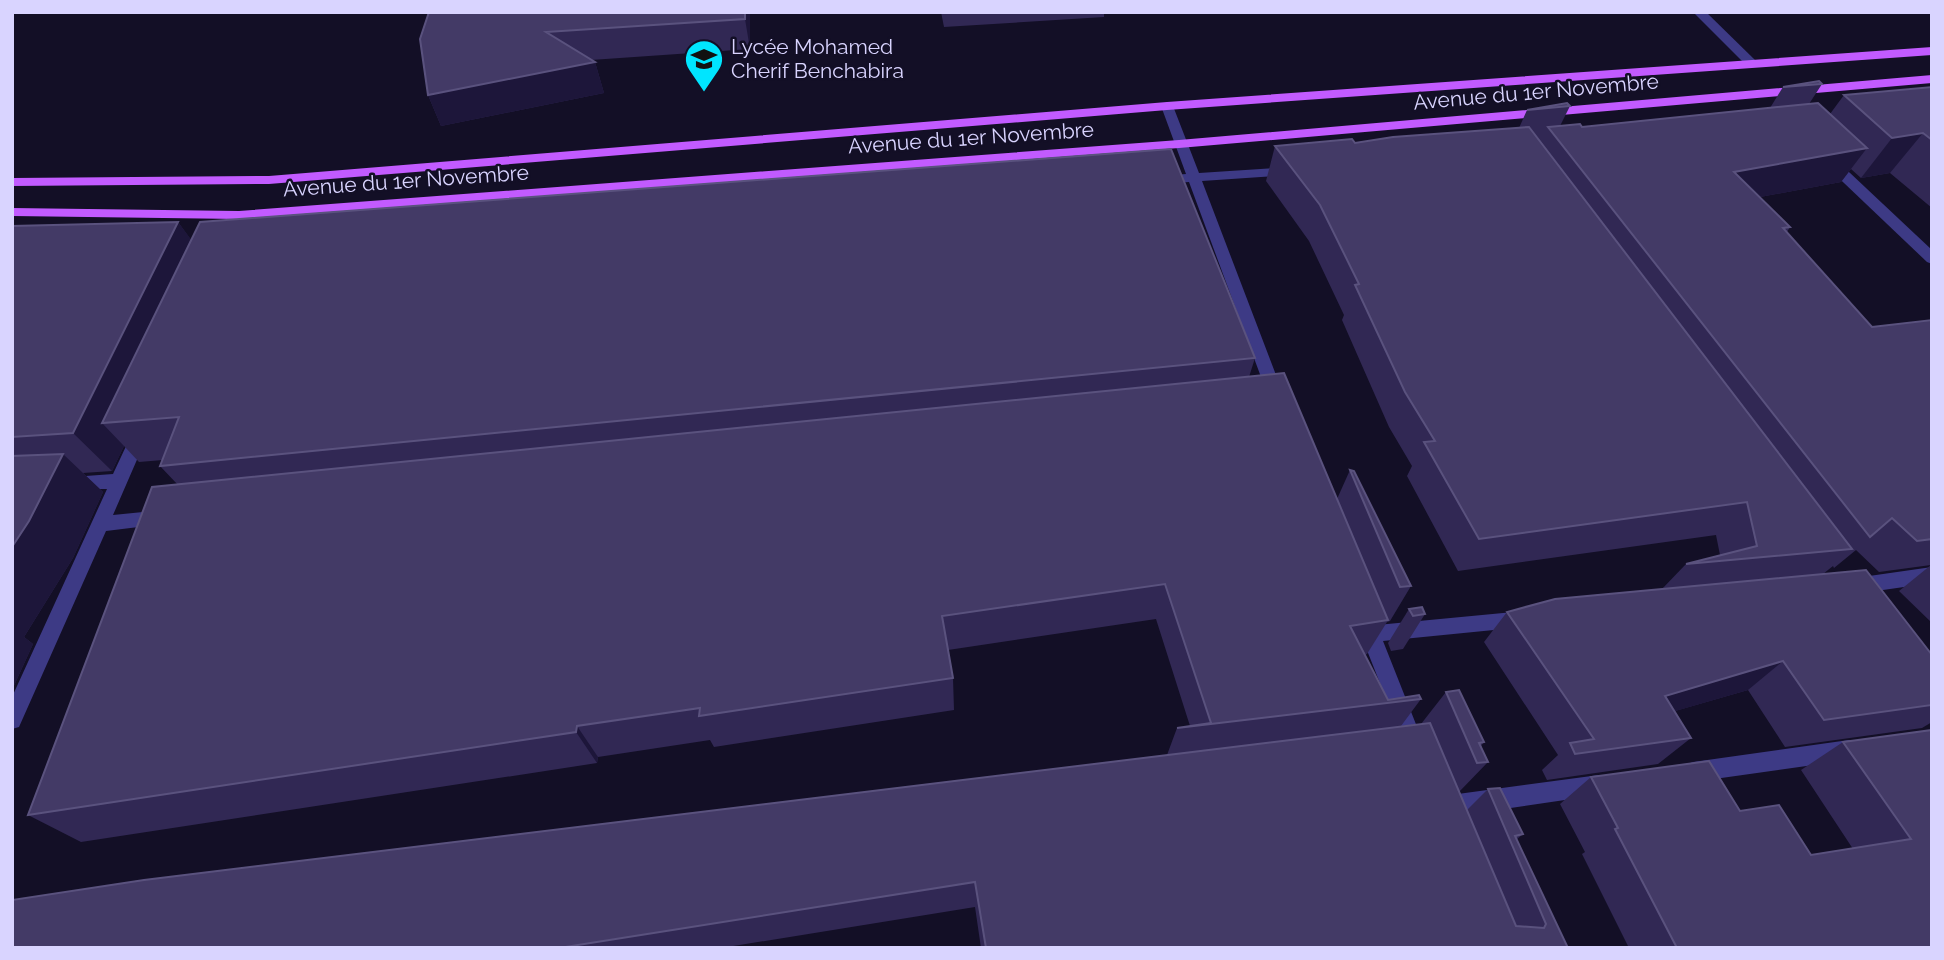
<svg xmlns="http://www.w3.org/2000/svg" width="1944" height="960" font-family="Raleway,sans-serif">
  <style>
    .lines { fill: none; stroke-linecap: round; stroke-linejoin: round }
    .minor { fill: #3d3a85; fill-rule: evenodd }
    .major { fill: #c25bff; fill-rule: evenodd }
    .wall { fill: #312854 }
    .shaded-wall { fill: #1d163a }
    .building { fill: #433a66; stroke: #5a527e; stroke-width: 2 }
    .labels { text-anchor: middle; stroke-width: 5; stroke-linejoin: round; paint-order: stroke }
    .far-poi-label { font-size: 21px; fill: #d9d4ff; stroke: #130f26; text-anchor: start }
    .far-street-label { font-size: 21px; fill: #d9d4ff; stroke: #130f26 }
  </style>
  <rect width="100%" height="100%" fill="#130f26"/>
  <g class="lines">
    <!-- minor -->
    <g class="minor">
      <polygon points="1693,12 1706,12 1755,60 1755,66 1747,66"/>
      <polygon points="1167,102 1173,106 1199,173 1290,167 1297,171 1290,175 1202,181 1284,396 1282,400 1270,400 1268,396 1189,182 1161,184 1154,180 1161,176 1186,174 1161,106"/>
      <polygon points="1828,156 1833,157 1932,250 1932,264 1927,262 1823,163 1821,160"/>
      <polygon points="141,426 149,432 113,515 163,510 169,512 172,517 169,522 163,524 106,531 19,727 12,729 12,697 107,489 66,489 63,484 66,479 72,477 113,474 135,427"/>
      <polygon points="1932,567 1932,583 1855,594 1848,592 1846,586 1848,580 1855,578"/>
      <polygon points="1524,611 1531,613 1534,619 1531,625 1524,627 1383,641 1425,747 1422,754 1415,757 1408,754 1355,620 1358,614 1365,612 1372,614 1377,625"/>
      <polygon points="1849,740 1856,743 1859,750 1856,757 1849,760 1693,782 1685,779 1682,772 1685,765 1693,762"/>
      <polygon points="1599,775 1607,778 1610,785 1607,792 1599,795 1443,818 1435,814 1432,807 1435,800 1443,796"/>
    </g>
    <!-- major -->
    <g class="major">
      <polygon points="1932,47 1932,55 1167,110 269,184 12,186 12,178 269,176 1167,102"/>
      <polygon points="1932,75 1932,83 1179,148 239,219 12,216 12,208 239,211 1179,140"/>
    </g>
  </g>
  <!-- wall -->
  <g class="wall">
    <polygon points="750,12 750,49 591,60 595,62 604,93 441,126 428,95 420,39"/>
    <polygon points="941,12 1104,12 1104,17 944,27"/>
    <polygon points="1822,84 1809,104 1830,114 1844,95 1932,87 1932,208 1890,173 1861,178 1851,169 1841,182 1760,197 1790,227 1787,232 1872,327 1932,320 1932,623 1899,591 1931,565 1879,572 1856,550 1834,568 1833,566 1823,574 1932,655 1932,722 1922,728 1785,747 1748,690 1675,711 1691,738 1658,764 1547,780 1542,770 1558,755 1484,642 1507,612 1662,589 1686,564 1720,555 1716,535 1458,571 1407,476 1412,466 1389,427 1342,320 1344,315 1309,241 1266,181 1275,146 1355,143 1519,128 1527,110 1570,106 1560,126 1582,127 1770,108 1783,87"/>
    <polygon points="178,222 191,240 1255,358 1249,377 1337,499 1350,470 1411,586 1390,621 1387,622 1367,654 1365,655 1388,700 1421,699 1401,726 1421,724 1446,692 1484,742 1481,746 1488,762 1459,792 1467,810 1488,789 1523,834 1516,840 1568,948 981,948 975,907 721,948 12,948 1167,755 1177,728 1190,726 1156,619 948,650 953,678 954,710 714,747 710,740 598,757 597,763 81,842 28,815 178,485 160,466 163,460 139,462 124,446 112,471 83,473 103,492 73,558 24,637 33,644 12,690 12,226"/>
    <polygon points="1409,609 1425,614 1403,649 1391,651 1388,643"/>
    <polygon points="1932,730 1932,948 1629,948 1582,854 1585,852 1560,804 1591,777 1740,811 1811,855 1853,849 1801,770 1843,742"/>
  </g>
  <!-- shaded-wall -->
  <g class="shaded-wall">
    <polygon points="745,12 750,12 750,49 745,19"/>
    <polygon points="595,62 604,93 441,126 428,95"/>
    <polygon points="1923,133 1890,173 1861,178 1892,138"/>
    <polygon points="1867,148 1841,182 1712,206 1734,172"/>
    <polygon points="178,222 208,262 102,423 124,446 112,471 73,433"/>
    <polygon points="63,454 103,492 73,558 24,637 33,644 12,690 12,547"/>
    <polygon points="1783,661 1748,690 1634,723 1665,696"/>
    <polygon points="577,726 598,757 597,763 576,732"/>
  </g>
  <!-- building -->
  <g class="building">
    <polygon points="429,12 745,12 745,19 546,32 595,62 428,95 420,39"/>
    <polygon points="1819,81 1822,84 1783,87"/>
    <polygon points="1932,87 1932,140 1923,133 1892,138 1844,95"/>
    <polygon points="1567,103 1570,106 1527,110"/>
    <polygon points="1818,103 1867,148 1734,172 1790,227 1783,228 1872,327 1932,320 1932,539 1917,541 1892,518 1870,537 1548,127 1580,124 1582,127"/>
    <polygon points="1529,127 1852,549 1686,564 1757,546 1747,502 1479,539 1424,442 1435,441 1405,392 1355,285 1359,284 1320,205 1275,146 1352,139 1355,143 1393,137"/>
    <polygon points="1171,149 1255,358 160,466 179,417 102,423 200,222"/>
    <polygon points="178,222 73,433 12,437 12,226"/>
    <polygon points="1284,373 1388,620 1350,626 1388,700 1419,695 1421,699 1177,728 1211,723 1165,584 942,616 953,678 699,716 700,708 577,726 576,732 28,815 152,487"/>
    <polygon points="63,454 29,521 12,547 12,456"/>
    <polygon points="1350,470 1354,471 1411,586 1400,587"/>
    <polygon points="1866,570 1932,655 1932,705 1824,720 1783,661 1665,696 1691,738 1575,754 1570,743 1594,739 1507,612 1555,599"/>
    <polygon points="1422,607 1425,614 1413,616 1409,609"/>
    <polygon points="1459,690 1484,742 1479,743 1488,762 1477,763 1446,692"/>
    <polygon points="1430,723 1516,926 1544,928 1546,924 1488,789 1500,788 1523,834 1515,836 1568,948 986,948 975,882 559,948 12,948 12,900 144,880"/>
    <polygon points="1932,730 1932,948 1677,948 1615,829 1618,828 1591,777 1709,761 1740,811 1779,805 1811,855 1911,839 1843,742"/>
  </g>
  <!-- icons -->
  <defs>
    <g id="school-pin" transform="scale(2.0125)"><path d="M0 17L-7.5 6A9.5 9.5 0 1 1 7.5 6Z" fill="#00e5ff" stroke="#130f26"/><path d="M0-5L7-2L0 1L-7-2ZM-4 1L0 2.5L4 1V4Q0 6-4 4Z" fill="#111"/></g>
  </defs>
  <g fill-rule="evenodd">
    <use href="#school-pin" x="704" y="59"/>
  </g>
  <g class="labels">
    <!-- far-poi labels -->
    <g class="far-poi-label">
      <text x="731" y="54">Lycée Mohamed<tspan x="731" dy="24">Cherif Benchabira</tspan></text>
    </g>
    <!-- far-street labels -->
    <g class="far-street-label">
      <text transform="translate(1536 92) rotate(-5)" y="7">Avenue du 1er Novembre</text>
      <text transform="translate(971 138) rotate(-4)" y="7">Avenue du 1er Novembre</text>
      <text transform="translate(406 181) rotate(-4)" y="7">Avenue du 1er Novembre</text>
    </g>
  </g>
  <!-- border -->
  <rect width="1944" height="960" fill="none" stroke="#d9d4ff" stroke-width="28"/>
</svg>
